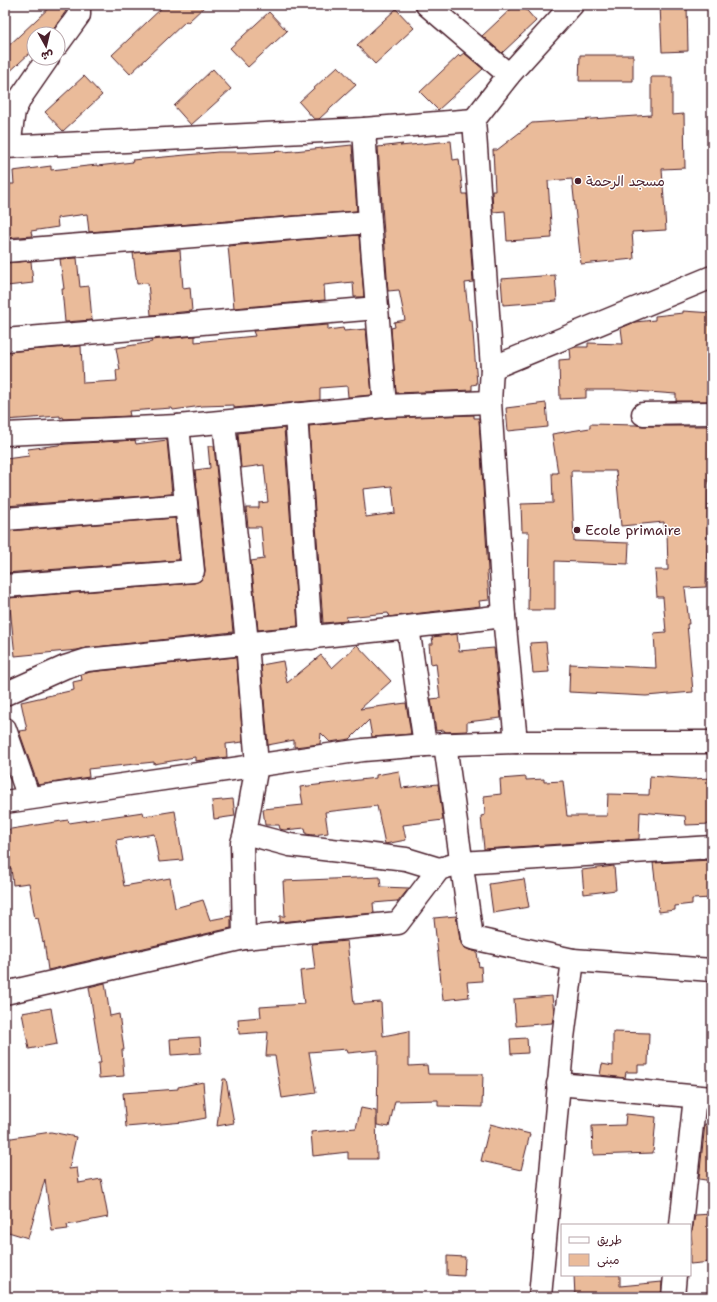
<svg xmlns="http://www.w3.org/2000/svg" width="717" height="1302" font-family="'Shantell Sans','Playpen Sans Arabic',sans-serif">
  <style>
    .building { fill: #eabb9a; stroke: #4a1f2b; fill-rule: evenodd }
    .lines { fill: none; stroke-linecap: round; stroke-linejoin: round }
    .minor-casing { stroke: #4a1f2b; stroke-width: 25 }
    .major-casing { stroke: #4a1f2b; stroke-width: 25 }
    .minor { stroke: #fff; stroke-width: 22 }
    .major { stroke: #fff; stroke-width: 22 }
    .poi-dot { fill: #4a1f2b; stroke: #fff; stroke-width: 1.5 }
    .labels { text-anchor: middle; stroke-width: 3; stroke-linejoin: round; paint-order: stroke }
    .poi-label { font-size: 14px; fill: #4a1f2b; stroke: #fff; text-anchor: start }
  </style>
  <rect width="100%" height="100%" fill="#fff"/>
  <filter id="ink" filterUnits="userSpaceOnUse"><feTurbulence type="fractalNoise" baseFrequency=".025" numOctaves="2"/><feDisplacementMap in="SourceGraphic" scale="8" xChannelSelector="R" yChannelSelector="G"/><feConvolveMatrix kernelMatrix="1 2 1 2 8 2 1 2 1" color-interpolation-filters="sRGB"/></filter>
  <g filter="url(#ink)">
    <!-- building -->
    <g class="building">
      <polygon points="52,5 61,5 66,11 50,34 34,34 34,54 31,52 5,76 5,49"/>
      <polygon points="165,5 206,5 188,22 186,21 130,74 112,55"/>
      <polygon points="515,5 522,5 536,21 502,53 482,36"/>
      <polygon points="660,5 687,5 688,51 662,52"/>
      <polygon points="396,9 414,28 375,64 357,45"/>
      <polygon points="269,12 287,31 248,67 230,48"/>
      <polygon points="464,53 483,69 438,110 420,92 459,55 460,56"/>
      <polygon points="580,55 633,55 633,81 579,81"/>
      <polygon points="338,66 356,85 319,119 314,119 299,102"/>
      <polygon points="213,69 231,89 191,125 174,106"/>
      <polygon points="84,76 102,95 63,131 45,112"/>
      <polygon points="651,77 672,77 672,115 684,114 685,168 662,169 666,230 632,232 634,259 581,264 572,179 548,181 552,238 507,241 505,211 493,212 492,191 495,191 493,150 497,150 532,123 651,115"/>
      <polygon points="451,141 453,160 459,159 463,194 467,194 473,282 465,283 469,320 472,320 477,384 472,385 472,390 396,393 391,328 395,327 394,322 405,320 399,290 388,291 378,147 403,144 400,146"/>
      <polygon points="352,145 357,211 89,232 87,214 57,218 58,227 31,231 32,236 5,238 5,184 14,184 13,171 51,166 51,170 97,165 97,166 133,162 132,160 218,152 248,152 249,153 285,151 284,152"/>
      <polygon points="359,235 364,297 354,297 353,282 324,285 325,300 234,308 228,246"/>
      <polygon points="180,250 183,288 190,287 192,311 151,315 148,283 137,284 133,253"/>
      <polygon points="77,258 80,287 89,286 92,320 65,322 62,289 64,289 60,259"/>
      <polygon points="31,261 33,283 7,286 5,263"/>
      <polygon points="555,275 557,301 503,305 501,279"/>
      <polygon points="683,311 712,313 711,377 708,377 708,401 676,401 676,394 621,390 586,390 586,398 560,399 559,360 571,359 570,349 576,347 588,347 588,343 623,344 621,328 635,322 655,320 655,316 683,313"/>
      <polygon points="328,325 328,330 343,328 344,331 366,329 372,395 348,397 347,386 320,388 320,400 234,408 234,405 202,406 173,410 172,408 129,411 130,416 64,419 63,417 60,418 60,416 5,420 5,352 81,346 83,383 117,381 116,370 120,370 116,348 152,342 151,340 195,336 195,342 255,336 253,331"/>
      <polygon points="546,403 548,427 508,431 506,408"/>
      <path d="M474 415V418H479L488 571H487L489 600 479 601 480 606 388 617 390 615H389L388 613 346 617 347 621 323 623 309 426 386 418ZM392 486 395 513 366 517 363 489Z"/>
      <polygon points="590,424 636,425 643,426 709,426 711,441 709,441 706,587 685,588 689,624 687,624 693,692 646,696 569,692 570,664 656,668 654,633 666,632 663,597 657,597 655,570 668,570 667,532 664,532 664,522 621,526 616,471 571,471 574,541 629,543 628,564 555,561 555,610 528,610 529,532 522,532 521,504 553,503 552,473 558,473 552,434 590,428"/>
      <polygon points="284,428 298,626 258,630 251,561 264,559 261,527 248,527 246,508 259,508 259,503 268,502 264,465 241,468 238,433"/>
      <polygon points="135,440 136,444 167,440 172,494 5,506 5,459 29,456 28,449 66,444"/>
      <polygon points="208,446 214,446 233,632 86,648 77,650 15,656 9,598 194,583 200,581 204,576 205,570 195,470 210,468"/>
      <polygon points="175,518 179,560 5,573 5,535 8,535 8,531"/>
      <polygon points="457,634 459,651 494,648 501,718 467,722 467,731 445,732 444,730 436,731 431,699 440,698 436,663 431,664 429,644 433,644 432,637"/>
      <polygon points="546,642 549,672 533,673 530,643"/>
      <polygon points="357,645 391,681 360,709 406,703 411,734 372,737 369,720 350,739 330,742 321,733 320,744 294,747 294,740 268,745 261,665 283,661 287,683 321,655 332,668"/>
      <polygon points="236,657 243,742 226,744 227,757 195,761 195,757 154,764 154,762 88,769 89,777 38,785 19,731 27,730 21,702 74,690 73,682 82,680 81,675 90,672"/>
      <polygon points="399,771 402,788 438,784 443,820 403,825 406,840 385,844 377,806 325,812 328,833 313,835 306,834 305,828 284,830 280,829 279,825 265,825 263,809 303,805 300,787 376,778 376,775"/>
      <polygon points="650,776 691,779 712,778 712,824 686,825 685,816 640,812 639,839 484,849 481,816 485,815 484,796 501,794 500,779 526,777 526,780 544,779 544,782 563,781 567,816 607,816 608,794 649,795"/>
      <polygon points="233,799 235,816 214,819 212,801"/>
      <polygon points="175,811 183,860 159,862 154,834 116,840 124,886 170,878 175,908 203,900 210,920 231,916 231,928 48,970 44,941 43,942 38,918 35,919 29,883 13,885 11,868 5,869 5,830 68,820 69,823 143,812 144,816"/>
      <polygon points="712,860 712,898 692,899 692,904 675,906 675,910 659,912 653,863"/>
      <polygon points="614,866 616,890 584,894 582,870"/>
      <polygon points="380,877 381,887 409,888 397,903 397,901 373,903 374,913 280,922 280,916 285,916 283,881"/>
      <polygon points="524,879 529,907 493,913 489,884"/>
      <polygon points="456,916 460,940 463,946 469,950 477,952 479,967 481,966 482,981 467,982 469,997 443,1000 434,918"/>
      <polygon points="347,941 354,1004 381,1002 383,1036 409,1031 409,1066 427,1065 428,1074 483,1074 482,1107 438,1106 438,1100 395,1101 389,1127 377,1125 378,1050 348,1053 347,1049 309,1052 316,1093 282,1098 275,1056 266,1056 268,1032 239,1034 238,1019 261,1017 260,1007 304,1004 300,971 315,969 312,944"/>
      <polygon points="105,983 110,1016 119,1014 124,1050 122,1050 124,1076 99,1078 98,1063 101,1063 89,987"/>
      <polygon points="552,996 554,1013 552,1023 516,1026 514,999"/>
      <polygon points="51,1008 57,1044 29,1049 22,1013"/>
      <polygon points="613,1032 649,1033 648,1065 638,1065 638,1072 626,1072 625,1078 600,1075 602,1064 613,1066"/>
      <polygon points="200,1037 201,1053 171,1055 170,1039"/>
      <polygon points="527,1038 528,1053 511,1054 510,1039"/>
      <polygon points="223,1079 226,1079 234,1123 217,1126"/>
      <polygon points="203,1082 206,1118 184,1122 126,1127 123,1093 178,1089 178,1087"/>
      <polygon points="361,1108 376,1111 377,1159 348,1159 348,1152 313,1156 311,1132 356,1128"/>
      <polygon points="626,1114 656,1117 653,1153 593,1155 592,1126 625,1125"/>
      <polygon points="490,1124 530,1134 521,1170 481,1161"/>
      <polygon points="705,1124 712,1125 712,1181 699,1179"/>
      <polygon points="51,1132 76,1137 69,1169 77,1168 79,1183 101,1179 108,1217 67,1225 68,1229 52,1231 45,1179 28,1238 5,1231 5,1139"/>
      <polygon points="712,1214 712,1262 690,1264 690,1244 692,1244 691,1232 693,1226 695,1215"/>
      <polygon points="447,1256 465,1257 464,1276 447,1275"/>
      <polygon points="574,1275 620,1275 620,1286 662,1282 661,1297 575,1297"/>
    </g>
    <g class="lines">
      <!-- minor casing -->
      <g class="minor-casing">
        <g id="minor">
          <polyline points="427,5 509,75"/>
          <polyline points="58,44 79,15 79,5"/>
          <polyline points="364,129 370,222 385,406"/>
          <polyline points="9,146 14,111 21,97 48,58"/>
          <polyline points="5,147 364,129 474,120"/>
          <polyline points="5,251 370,222"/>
          <polyline points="5,340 377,308"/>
          <polyline points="492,368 712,277"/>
          <polyline points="296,414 311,638"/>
          <polyline points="643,414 712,413"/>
          <polyline points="224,422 247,643 257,765 245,833 242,843 244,938"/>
          <polyline points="5,434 178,426 385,406 490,402"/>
          <polyline points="5,519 186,505"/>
          <polyline points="5,586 193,571 178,426"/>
          <polyline points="408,627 425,745"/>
          <path d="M5 694 65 667 87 660C226 645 365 633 504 616"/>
          <polyline points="5,729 29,798"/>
          <polyline points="516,742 504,616 490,402 492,368 474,120 509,75 572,5"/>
          <polyline points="445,744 472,938 573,960 563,1038 540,1297"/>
          <polyline points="245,833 290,845 406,859 439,869"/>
          <polyline points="573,960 712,970"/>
          <polyline points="5,993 244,938 398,923 439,869 461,863 712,847"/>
          <polyline points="558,1084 712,1098"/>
          <polyline points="681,1225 695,1097"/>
          <polyline points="673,1297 675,1275"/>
        </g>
      </g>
      <!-- major casing -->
      <g class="major-casing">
        <polyline id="major" points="5,802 363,750 425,745 516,742 712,742"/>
      </g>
      <!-- minor -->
      <use href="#minor" class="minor"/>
      <!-- major -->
      <use href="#major" class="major"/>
    </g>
  </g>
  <!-- markers -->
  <g class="poi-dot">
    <circle cx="578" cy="181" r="4"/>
    <circle cx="577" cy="530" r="4"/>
  </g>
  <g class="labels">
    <!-- poi labels -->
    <g class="poi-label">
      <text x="586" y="186">مسجد الرحمة</text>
      <text x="585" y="535">Ecole primaire</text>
    </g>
  </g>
  <!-- margin -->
  <rect width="717" height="1302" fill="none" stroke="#fff" stroke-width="20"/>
  <rect x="10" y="10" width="697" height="1282" fill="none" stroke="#4a1f2b" stroke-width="1.5" filter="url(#ink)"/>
  <!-- legend -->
  <rect x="561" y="1224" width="130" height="52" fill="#ffffff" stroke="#b7a5aa"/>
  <rect x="569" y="1237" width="20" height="6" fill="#ffffff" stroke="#b7a5aa"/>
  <text x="597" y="1244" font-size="12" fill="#4a1f2b">طريق</text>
  <rect x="569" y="1254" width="20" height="12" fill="#eabb9a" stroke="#b7a5aa"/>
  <text x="597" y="1264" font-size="12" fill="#4a1f2b">مبنى</text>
  <!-- north arrow -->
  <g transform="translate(46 46) rotate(172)"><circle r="19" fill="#ffffff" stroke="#b7a5aa"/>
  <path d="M0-3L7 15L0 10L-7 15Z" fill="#4a1f2b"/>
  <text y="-6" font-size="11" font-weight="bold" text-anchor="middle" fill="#4a1f2b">ش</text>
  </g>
</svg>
